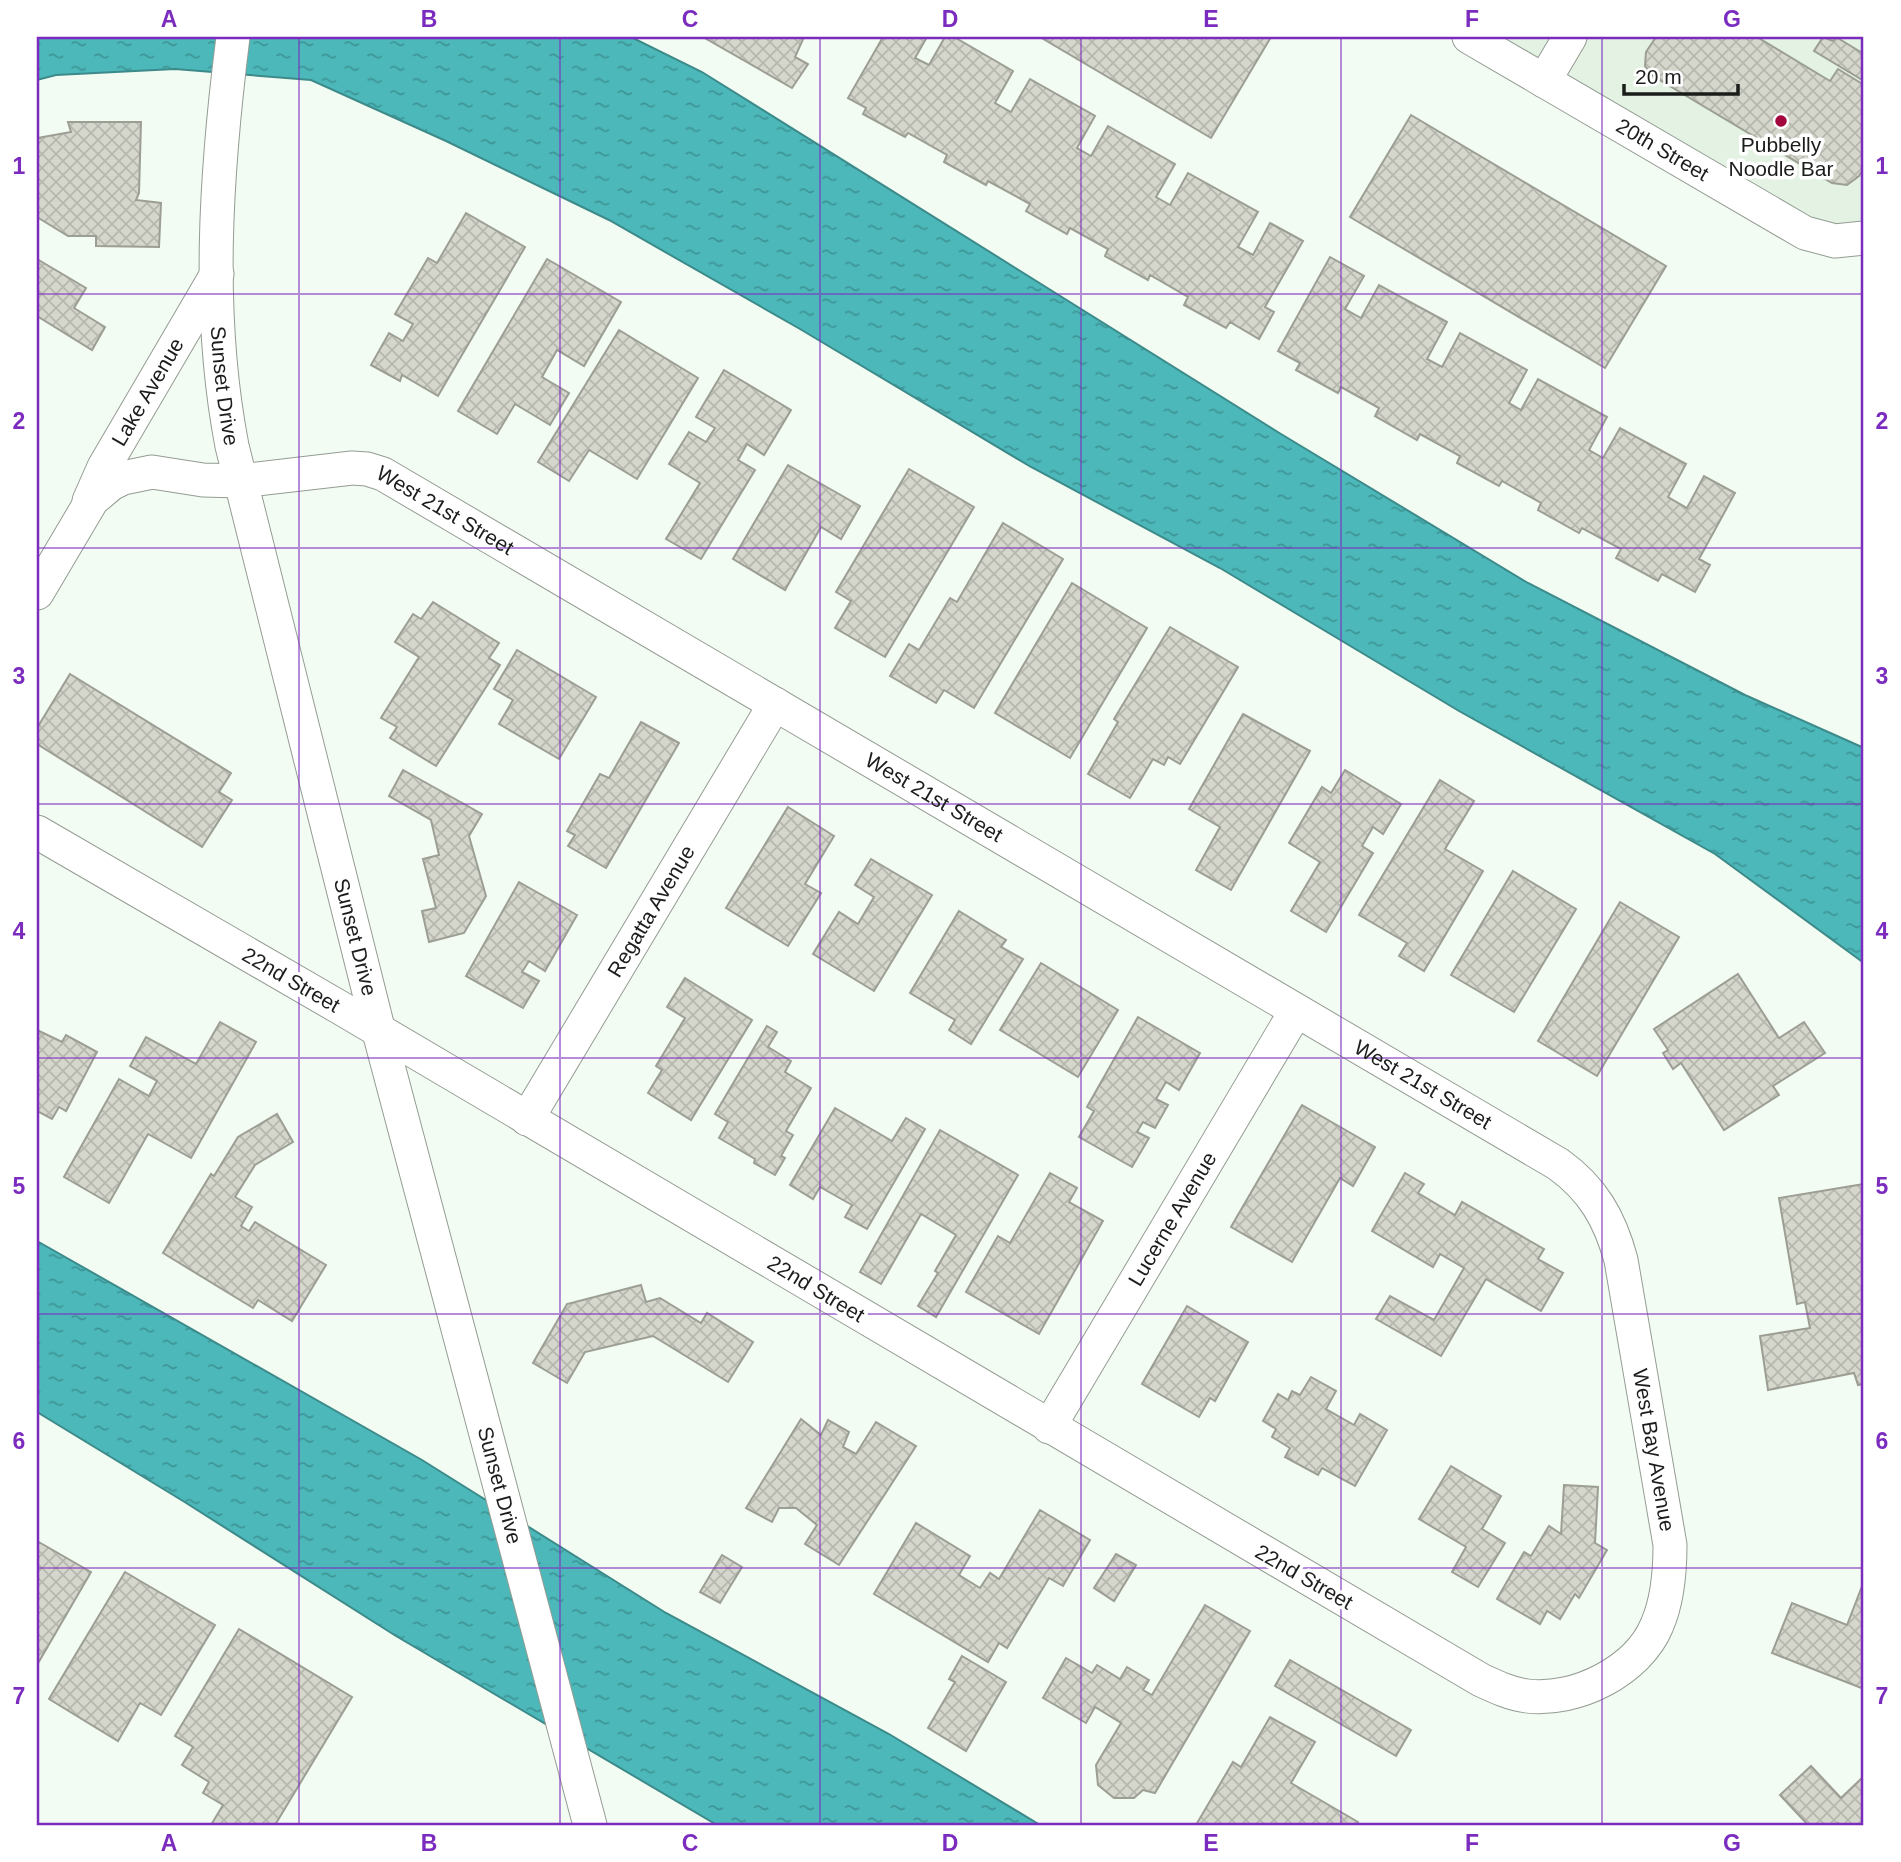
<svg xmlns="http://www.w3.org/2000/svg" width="1901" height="1862" font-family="Helvetica,sans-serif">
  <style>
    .built { fill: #e3f2e2 }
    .water { fill: url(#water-ripples); stroke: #3d8a8a; stroke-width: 2 }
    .building { fill: url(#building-cross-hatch); stroke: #9c9e94; stroke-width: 2 }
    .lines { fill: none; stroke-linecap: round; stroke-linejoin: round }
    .minor-casing { stroke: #949c93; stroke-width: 35 }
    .minor { stroke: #fff; stroke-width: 33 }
    .grid { fill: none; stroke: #7b2cbf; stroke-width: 2; stroke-opacity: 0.55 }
    .poi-dot { fill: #a3063c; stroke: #fff; stroke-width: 2.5 }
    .labels { text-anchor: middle; stroke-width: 7; stroke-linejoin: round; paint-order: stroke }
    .poi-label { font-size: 21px; fill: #1a1d1a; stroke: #fff }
    .street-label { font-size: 21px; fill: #1a1d1a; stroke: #fff }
    .neatline { fill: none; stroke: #7b2cbf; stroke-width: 2.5 }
    .grid-label { font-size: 23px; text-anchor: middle; font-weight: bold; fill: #7b2cbf }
  </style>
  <defs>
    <pattern id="water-ripples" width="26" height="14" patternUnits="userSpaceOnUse" patternTransform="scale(1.75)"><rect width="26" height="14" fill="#4cb8ba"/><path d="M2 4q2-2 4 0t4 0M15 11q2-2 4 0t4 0" fill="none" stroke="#3e9596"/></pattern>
    <pattern id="building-cross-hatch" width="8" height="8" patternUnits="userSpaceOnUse" patternTransform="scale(1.75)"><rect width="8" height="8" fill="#d5d7cc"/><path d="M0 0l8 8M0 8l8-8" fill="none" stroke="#b6b8af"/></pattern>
  </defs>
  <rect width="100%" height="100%" fill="#f3fcf2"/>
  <!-- built -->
  <polygon class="built" points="1501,37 1864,37 1864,222 1844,228 1804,219"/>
  <!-- water -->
  <g class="water">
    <polygon points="37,37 631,37 702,72 1281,434 1528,583 1745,695 1864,748 1864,963 1715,854 1459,711 1220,568 1031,467 800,329 609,220 446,141 311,80 175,69 56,75 37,80"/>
    <polygon points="37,1241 422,1460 666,1613 889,1734 1040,1825 717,1825 396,1636 183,1501 37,1412"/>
  </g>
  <!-- building -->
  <g class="building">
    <polygon points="703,37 804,37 795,57 808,64 792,88"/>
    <polygon points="883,37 927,37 915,58 929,65 945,37 954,37 1013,71 995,103 1011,112 1030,79 1095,116 1077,148 1091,156 1108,126 1175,164 1156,197 1170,205 1188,173 1258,212 1238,247 1253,255 1270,223 1303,241 1265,307 1274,312 1259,339 1230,322 1226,328 1184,305 1188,297 1150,275 1148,280 1105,256 1108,249 1070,228 1067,234 1026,211 1030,204 988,181 986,185 944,162 947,155 908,133 905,137 863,114 866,108 848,98"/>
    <polygon points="1040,37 1271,37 1211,138"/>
    <polygon points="1656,37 1757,37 1830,81 1838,69 1864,85 1864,168 1859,176 1847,185 1832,183 1653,76 1645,66 1646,52"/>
    <polygon points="1823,37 1833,41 1836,37 1864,54 1864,81 1814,51"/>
    <polygon points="1411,115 1666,266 1605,368 1350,217"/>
    <polygon points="68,122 141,122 139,193 136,200 161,203 159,247 96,246 96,236 68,236 37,217 37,138 71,132"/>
    <polygon points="466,213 525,247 438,396 402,375 400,381 371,365 389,333 403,341 413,324 395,314 428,258 437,263"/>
    <polygon points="1330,257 1364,276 1345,309 1361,318 1379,285 1447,322 1427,359 1442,367 1460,333 1527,370 1509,403 1521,410 1538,379 1607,417 1589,450 1603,458 1620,428 1686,464 1668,497 1687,508 1704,476 1735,493 1699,559 1710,565 1695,592 1662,574 1658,581 1616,558 1621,549 1582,528 1579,533 1538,510 1541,503 1502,481 1499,486 1457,463 1460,456 1420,434 1417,440 1375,416 1379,408 1341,387 1338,393 1296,370 1300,363 1278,351"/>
    <polygon points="37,259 86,288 74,308 105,327 92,350 37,316"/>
    <polygon points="547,259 621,302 584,366 557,350 542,377 569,393 550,425 515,404 497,434 458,411"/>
    <polygon points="619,330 698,378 637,479 589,450 569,481 538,462"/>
    <polygon points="724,370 791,410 764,455 747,444 738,460 755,470 701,559 666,539 700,483 669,464 689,432 706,442 715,428 696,417"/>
    <polygon points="788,465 860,506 841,539 821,527 785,590 733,559"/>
    <polygon points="909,469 974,507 885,657 835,628 851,601 836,592"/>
    <polygon points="1003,523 1063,559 974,708 944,690 936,703 890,676 909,644 919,650 950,598 957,602"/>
    <polygon points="1072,583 1147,628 1070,758 995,713"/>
    <polygon points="433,602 499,643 489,658 500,665 436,766 390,738 397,727 381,718 419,657 395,642 413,614 421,619"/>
    <polygon points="1170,627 1238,667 1180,764 1168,757 1164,765 1153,759 1130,798 1088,774 1118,722 1114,719"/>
    <polygon points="517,650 596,697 559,759 499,724 513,700 494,689"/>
    <polygon points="70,674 231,773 219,792 232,800 202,847 37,744 37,728"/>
    <polygon points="1243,714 1310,751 1231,890 1196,870 1220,827 1189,809"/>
    <polygon points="641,722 679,743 606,868 568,846 575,835 567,831 600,774 609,778"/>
    <polygon points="403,770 482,814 469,836 486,896 464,933 429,942 422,911 436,908 423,859 439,855 431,820 389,796"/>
    <polygon points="1345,770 1401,804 1383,834 1373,827 1362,846 1373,853 1326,932 1291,911 1320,862 1289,843 1322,787 1331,793"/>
    <polygon points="1440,780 1474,801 1445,849 1483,871 1424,971 1399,956 1407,943 1359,915"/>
    <polygon points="788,807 834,836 805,884 821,893 788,946 726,908"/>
    <polygon points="871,859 932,895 874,991 813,954 839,912 858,924 874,897 855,885"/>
    <polygon points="1513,871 1576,909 1514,1012 1451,975"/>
    <polygon points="519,882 577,915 545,971 529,961 522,972 539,981 523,1008 466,976"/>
    <polygon points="1620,902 1679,937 1597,1076 1538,1041"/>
    <polygon points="959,911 1006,940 1001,947 1023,959 971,1044 949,1030 955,1020 910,993"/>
    <polygon points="1041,963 1118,1010 1078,1077 1000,1030"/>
    <polygon points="1738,974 1779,1038 1804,1022 1825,1053 1773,1086 1779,1095 1724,1130 1681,1063 1673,1069 1663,1053 1668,1050 1654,1029"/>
    <polygon points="685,978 752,1020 691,1120 648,1093 662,1070 656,1066 685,1018 667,1007"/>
    <polygon points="1138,1017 1200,1053 1179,1090 1166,1082 1156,1099 1168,1105 1155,1128 1143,1122 1137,1132 1149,1138 1132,1167 1079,1137 1094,1111 1087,1107"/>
    <polygon points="220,1022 256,1042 191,1158 148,1134 109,1203 64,1177 119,1079 149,1096 157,1081 130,1066 146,1037 196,1064"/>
    <polygon points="767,1026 777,1032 768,1047 791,1061 785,1072 811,1088 786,1131 793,1135 781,1156 785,1158 775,1175 754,1163 755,1159 719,1138 728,1122 715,1114"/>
    <polygon points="37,1030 62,1042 66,1035 97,1052 66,1111 59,1107 52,1119 37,1111"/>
    <polygon points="1302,1105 1375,1147 1353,1186 1340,1178 1292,1262 1231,1227"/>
    <polygon points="835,1108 892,1141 906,1118 925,1129 867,1229 845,1217 852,1205 820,1187 813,1199 790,1185"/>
    <polygon points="277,1114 293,1142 255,1165 235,1197 252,1207 241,1226 249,1231 255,1222 326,1265 292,1321 258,1300 253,1308 163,1253 211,1174 214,1176 238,1137"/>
    <polygon points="940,1130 1018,1175 936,1317 918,1306 938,1273 935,1271 956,1235 921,1214 881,1284 860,1272"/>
    <polygon points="1050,1173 1077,1188 1069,1202 1103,1221 1039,1334 966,1292 998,1236 1010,1243"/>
    <polygon points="1405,1173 1424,1184 1418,1193 1455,1215 1462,1202 1544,1249 1538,1259 1563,1273 1541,1311 1486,1279 1441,1356 1376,1319 1390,1296 1434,1320 1464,1268 1440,1254 1433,1267 1372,1231"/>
    <polygon points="1864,1184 1864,1384 1858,1385 1854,1373 1768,1390 1760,1336 1810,1328 1805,1302 1797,1304 1779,1198"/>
    <polygon points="641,1285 646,1302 660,1298 701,1323 707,1313 753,1342 728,1382 653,1336 585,1352 567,1383 533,1363 567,1304"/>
    <polygon points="1187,1306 1248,1342 1215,1401 1210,1398 1199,1417 1142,1384"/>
    <polygon points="1311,1377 1336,1391 1326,1409 1354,1425 1360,1414 1387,1430 1355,1486 1322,1468 1318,1475 1285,1457 1290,1448 1272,1437 1276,1429 1263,1421 1278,1394 1288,1400 1292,1391 1300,1395"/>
    <polygon points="801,1419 821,1435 828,1420 849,1432 843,1447 856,1454 876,1422 916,1446 839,1565 805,1544 817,1525 796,1508 779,1508 772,1522 746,1508"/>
    <polygon points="1451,1466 1501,1496 1482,1529 1505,1543 1478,1587 1452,1572 1466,1547 1419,1519"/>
    <polygon points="1564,1485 1598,1487 1595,1543 1607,1550 1579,1598 1575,1594 1560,1619 1547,1611 1540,1624 1497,1599 1524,1552 1531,1556 1549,1526 1561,1534"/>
    <polygon points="1040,1510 1090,1540 1063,1586 1049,1578 1007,1648 999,1643 988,1662 874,1594 916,1523 970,1556 959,1575 980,1588 990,1573 999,1579"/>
    <polygon points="37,1541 91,1572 37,1665"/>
    <polygon points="1116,1554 1136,1565 1114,1601 1094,1588"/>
    <polygon points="722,1555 742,1567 720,1603 700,1592"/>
    <polygon points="125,1572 215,1625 161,1715 140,1703 118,1741 49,1699"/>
    <polygon points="1864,1581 1864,1689 1772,1653 1792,1603 1847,1625"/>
    <polygon points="1205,1605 1250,1631 1155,1793 1143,1790 1134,1798 1114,1798 1098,1785 1096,1765 1121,1723 1095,1707 1086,1723 1043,1698 1066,1658 1092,1673 1097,1665 1120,1679 1127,1667 1149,1680 1143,1690 1152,1695"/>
    <polygon points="239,1629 352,1697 275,1825 211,1825 223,1805 203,1793 209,1782 182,1765 193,1747 175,1736"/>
    <polygon points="962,1656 1006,1682 966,1751 928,1728 955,1682 949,1679"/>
    <polygon points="1290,1660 1411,1730 1396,1756 1275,1686"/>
    <polygon points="1270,1717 1315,1742 1291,1783 1358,1822 1356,1825 1196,1825 1233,1762 1241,1767"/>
    <polygon points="1811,1766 1841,1798 1864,1776 1864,1825 1840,1825 1838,1823 1836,1825 1808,1825 1780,1795"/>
  </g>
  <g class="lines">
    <!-- minor casing -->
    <g class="minor-casing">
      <g id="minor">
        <path id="s1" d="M233 37C216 171 206 312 232 446L379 1032 590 1825"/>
        <path id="s2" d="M1469 37 1805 233 1835 241 1864 238"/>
        <polyline points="1544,81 1570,37"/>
        <path id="s3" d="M89 501 104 467 217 274"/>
        <path id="s4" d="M37 593 92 500 111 484 123 478 152 472 203 480 240 481 352 468 367 469 383 474 1558 1164C1593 1189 1610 1219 1621 1260L1670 1545C1670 1572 1668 1600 1657 1625 1638 1671 1576 1702 1527 1696 1511 1694 1496 1687 1481 1680L339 1007 37 832"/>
        <path id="s5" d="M527 1119 775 704"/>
        <path id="s6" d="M1049 1427 1296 1011"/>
      </g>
    </g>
    <!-- minor -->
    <use href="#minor" class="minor"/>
  </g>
  <!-- grid -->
  <path class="grid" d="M299 37V1825M560 37V1825M820 37V1825M1081 37V1825M1341 37V1825M1602 37V1825M37 294H1864M37 548H1864M37 804H1864M37 1058H1864M37 1314H1864M37 1568H1864"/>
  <!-- markers -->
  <circle class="poi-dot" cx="1781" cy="121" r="7"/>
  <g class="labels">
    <!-- poi labels -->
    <g class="poi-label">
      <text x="1781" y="152">Pubbelly<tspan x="1781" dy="24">Noodle Bar</tspan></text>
    </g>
    <!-- street labels -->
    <g class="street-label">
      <text dy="7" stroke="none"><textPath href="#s2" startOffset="224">20th Street</textPath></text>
      <text dy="7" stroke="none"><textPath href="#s1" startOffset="350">Sunset Drive</textPath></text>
      <text dy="7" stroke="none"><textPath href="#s3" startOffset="124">Lake Avenue</textPath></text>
      <text dy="7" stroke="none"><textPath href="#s4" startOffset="481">West 21st Street</textPath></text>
      <text dy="7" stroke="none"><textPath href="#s4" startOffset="1048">West 21st Street</textPath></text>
      <text dy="7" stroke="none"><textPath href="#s5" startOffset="242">Regatta Avenue</textPath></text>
      <text dy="7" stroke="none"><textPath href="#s1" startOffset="917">Sunset Drive</textPath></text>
      <text transform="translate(291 980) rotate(30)" y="7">22nd Street</text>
      <text dy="7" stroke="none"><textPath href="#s4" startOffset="1615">West 21st Street</textPath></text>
      <text dy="7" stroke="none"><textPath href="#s6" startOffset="242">Lucerne Avenue</textPath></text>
      <text transform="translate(816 1289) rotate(31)" y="7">22nd Street</text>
      <text dy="7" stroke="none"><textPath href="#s4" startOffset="2082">West Bay Avenue</textPath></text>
      <text dy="7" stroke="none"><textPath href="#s1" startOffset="1484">Sunset Drive</textPath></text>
      <text transform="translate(1304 1577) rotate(30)" y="7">22nd Street</text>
    </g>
  </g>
  <!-- border -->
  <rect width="1901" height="1862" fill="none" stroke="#ffffff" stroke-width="77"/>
  <!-- scale -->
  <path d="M1624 84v10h114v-10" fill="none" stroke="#1a1d1a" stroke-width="3.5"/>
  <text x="1635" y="84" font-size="21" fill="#1a1d1a" stroke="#ffffff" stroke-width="5" paint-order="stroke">20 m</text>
  <rect x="38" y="38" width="1824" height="1786" class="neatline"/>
  <g class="grid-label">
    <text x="169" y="27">A</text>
    <text x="429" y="27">B</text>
    <text x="690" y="27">C</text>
    <text x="950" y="27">D</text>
    <text x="1211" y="27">E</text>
    <text x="1472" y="27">F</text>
    <text x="1732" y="27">G</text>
    <text x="19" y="174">1</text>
    <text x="1882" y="174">1</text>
    <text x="19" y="429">2</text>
    <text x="1882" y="429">2</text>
    <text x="19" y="684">3</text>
    <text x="1882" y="684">3</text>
    <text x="19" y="939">4</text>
    <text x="1882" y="939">4</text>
    <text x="19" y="1194">5</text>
    <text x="1882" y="1194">5</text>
    <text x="19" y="1449">6</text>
    <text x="1882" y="1449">6</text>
    <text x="19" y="1704">7</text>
    <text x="1882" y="1704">7</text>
    <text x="169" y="1851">A</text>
    <text x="429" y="1851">B</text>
    <text x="690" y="1851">C</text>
    <text x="950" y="1851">D</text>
    <text x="1211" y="1851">E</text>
    <text x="1472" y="1851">F</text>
    <text x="1732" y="1851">G</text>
  </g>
</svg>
